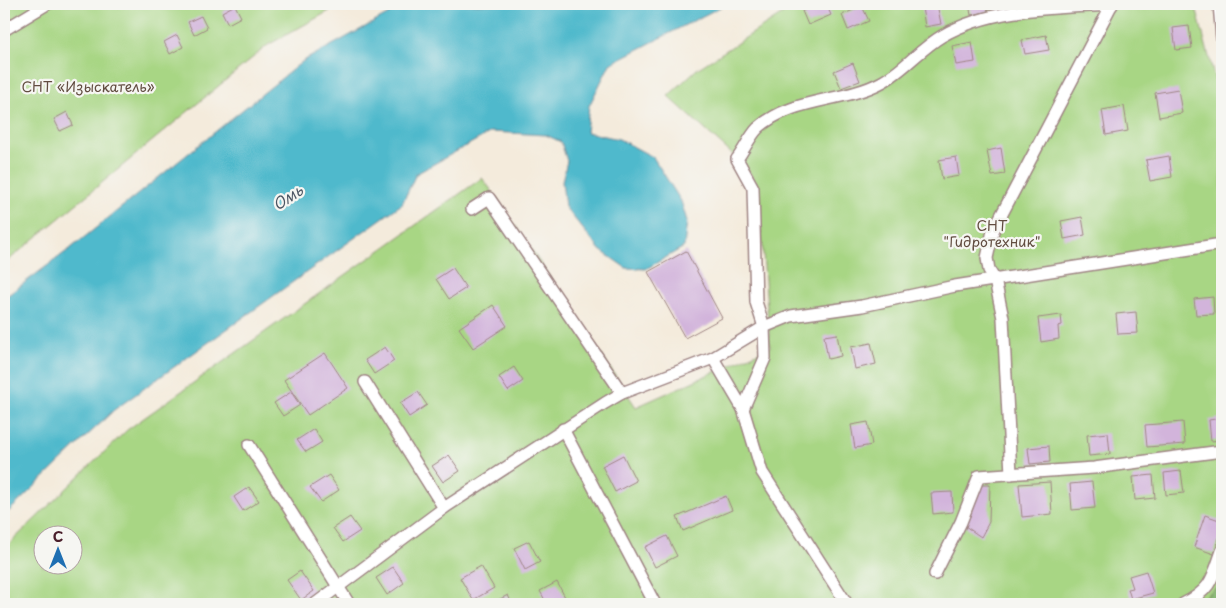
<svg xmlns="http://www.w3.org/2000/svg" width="1226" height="608" font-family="'Playpen Sans',sans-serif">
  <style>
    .green { fill: #a8d684; stroke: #797a58; fill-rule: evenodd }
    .forest { fill: #86b772; stroke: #686b4e }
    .water { fill: #4fb9cc; stroke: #4c6c7c }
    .building { fill: #d2b4db }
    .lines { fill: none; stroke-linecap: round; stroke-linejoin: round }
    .service-casing { stroke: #9f8584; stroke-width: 14 }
    .service { stroke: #fff; stroke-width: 11 }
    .labels { text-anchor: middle; stroke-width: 4.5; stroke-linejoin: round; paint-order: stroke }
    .park-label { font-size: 14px; fill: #624d41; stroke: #f6f6f2 }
    .water-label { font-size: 15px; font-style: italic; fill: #4c5563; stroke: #f6f6f2 }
  </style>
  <rect width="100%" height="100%" fill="#f6f6f2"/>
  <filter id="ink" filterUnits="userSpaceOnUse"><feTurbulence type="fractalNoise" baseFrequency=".02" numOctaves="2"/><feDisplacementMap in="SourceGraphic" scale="10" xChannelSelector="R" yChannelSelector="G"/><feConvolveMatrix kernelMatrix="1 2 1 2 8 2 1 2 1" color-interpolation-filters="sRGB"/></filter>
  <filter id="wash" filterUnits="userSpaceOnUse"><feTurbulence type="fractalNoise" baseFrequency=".0096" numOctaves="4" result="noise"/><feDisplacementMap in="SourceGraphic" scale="20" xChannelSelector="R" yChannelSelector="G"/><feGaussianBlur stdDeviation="1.12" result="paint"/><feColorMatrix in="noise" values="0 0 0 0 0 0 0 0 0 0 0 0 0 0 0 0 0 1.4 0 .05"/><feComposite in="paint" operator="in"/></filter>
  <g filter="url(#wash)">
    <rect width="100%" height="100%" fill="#f4ebdc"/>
    <!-- green -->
    <g class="green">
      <polygon points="4,4 342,4 268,45 4,264"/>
      <path d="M798 4H1195L1222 106V604H4V549L127 430 482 178 495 195 636 407 770 347 758 186 745 166 668 96 697 69ZM42 536H72V566H42Z"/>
    </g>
    <!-- forest -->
    <polygon class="forest" points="1222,575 1222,604 1196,604 1218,586"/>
    <!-- water -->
    <polygon class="water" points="407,4 726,4 610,64 589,106 586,132 619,139 653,157 681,201 687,221 684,247 646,269 626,268 600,250 565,207 562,181 567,161 561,142 546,135 491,132 416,174 402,204 114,410 4,516 4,298 71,248 303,61"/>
    <g id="blocks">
      <!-- building -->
      <g class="building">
        <polygon points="820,4 826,4 831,15 808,25 802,11"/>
        <polygon points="937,4 941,24 925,27 922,7"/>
        <polygon points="969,4 987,4 988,12 971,15"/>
        <polygon points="235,5 241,17 228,24 222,12"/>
        <polygon points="862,6 869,21 848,30 842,15"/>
        <polygon points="201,16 207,28 194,35 188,22"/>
        <polygon points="1189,26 1192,48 1176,50 1173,28"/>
        <polygon points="177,35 183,47 170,54 164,42"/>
        <polygon points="1046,35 1049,50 1025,54 1022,40"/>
        <polygon points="972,42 975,62 956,65 952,46"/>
        <polygon points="853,63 860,81 841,88 834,71"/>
        <polygon points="1178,89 1182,113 1159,117 1155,93"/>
        <polygon points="1124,106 1128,131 1106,135 1102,110"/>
        <polygon points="67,112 73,125 60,131 54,119"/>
        <polygon points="1001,148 1005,174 992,176 987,151"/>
        <polygon points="1169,156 1172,177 1150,181 1146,160"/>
        <polygon points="956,157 959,176 942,179 939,160"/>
        <polygon points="1082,217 1085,235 1064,239 1061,221"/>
        <polygon points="686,251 722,318 685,338 648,272"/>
        <polygon points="453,268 466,288 449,299 436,279"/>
        <polygon points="1213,297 1214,314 1196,315 1194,299"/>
        <polygon points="493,305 507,326 473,348 459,328"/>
        <polygon points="1136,312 1138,333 1118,334 1116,314"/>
        <polygon points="1061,315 1062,325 1058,326 1059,339 1041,342 1038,318"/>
        <polygon points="837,334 841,356 828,359 824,336"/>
        <polygon points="871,343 876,364 855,369 851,347"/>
        <polygon points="385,347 394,361 374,374 365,360"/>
        <polygon points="325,353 348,388 308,415 284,380"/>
        <polygon points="514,367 523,381 508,391 499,377"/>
        <polygon points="291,392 300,405 283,416 274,403"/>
        <polygon points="418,392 427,405 409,417 400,403"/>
        <polygon points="1222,418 1222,440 1211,441 1209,420"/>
        <polygon points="868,422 872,445 855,448 851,425"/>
        <polygon points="1183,422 1185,444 1147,447 1145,425"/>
        <polygon points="314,429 322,442 306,452 297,440"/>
        <polygon points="1108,433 1110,454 1089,456 1087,435"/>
        <polygon points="1049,446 1050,462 1030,464 1028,448"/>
        <polygon points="449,455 460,471 443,482 432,466"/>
        <polygon points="623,455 636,481 615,492 602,466"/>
        <polygon points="1181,471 1184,493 1166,495 1164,473"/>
        <polygon points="329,475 339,490 321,502 310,487"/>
        <polygon points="1153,475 1155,498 1135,500 1133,477"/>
        <polygon points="1050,482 1052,514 1022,517 1019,484"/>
        <polygon points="1092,482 1095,508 1072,510 1070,484"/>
        <polygon points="978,485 990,485 989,522 981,537 965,526"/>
        <polygon points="249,487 259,501 243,511 234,497"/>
        <polygon points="952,492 953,512 933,514 931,493"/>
        <polygon points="726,496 732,510 683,531 677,517"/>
        <polygon points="1205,515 1222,521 1222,530 1214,554 1194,547"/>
        <polygon points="350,517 360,531 343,542 333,528"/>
        <polygon points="667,536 677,556 655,567 645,547"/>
        <polygon points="529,541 540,562 525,570 514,548"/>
        <polygon points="481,566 494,588 473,600 460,578"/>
        <polygon points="393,567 404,583 387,595 376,578"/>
        <polygon points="300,571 314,591 301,600 287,580"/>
        <polygon points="1146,571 1153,593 1131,599 1128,589 1133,588 1129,576"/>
        <polygon points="557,582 568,603 547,604 540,591"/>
        <polygon points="508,595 512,604 490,604"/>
      </g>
    </g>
  </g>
  <g filter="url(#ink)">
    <use href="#blocks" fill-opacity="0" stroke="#9f8584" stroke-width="1"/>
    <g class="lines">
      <!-- service casing -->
      <g class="service-casing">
        <g id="service">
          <polyline points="1219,4 1222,39"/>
          <polyline points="4,30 47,4"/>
          <polyline points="472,209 489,198 622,393"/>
          <polyline points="713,358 743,409 762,472 847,604"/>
          <polyline points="365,382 444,508"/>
          <path d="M743 409 765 358 764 327 756 302 753 188 737 159C744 150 750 136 758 128 792 97 843 103 882 82 903 71 920 49 942 36 992 7 1055 8 1112 5"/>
          <polyline points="563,429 655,604"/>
          <polyline points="249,445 349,604"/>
          <polyline points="1011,474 1003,318 995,280 989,270 987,258 993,231 1112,4"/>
          <polyline points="935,574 961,522 979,476 1094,468 1222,451"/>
          <polyline points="315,604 444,508 605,403 622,393 713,358 764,327 791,316 862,306 955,286 1222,244"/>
          <path d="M1183 604C1211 590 1212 580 1222 551"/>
        </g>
      </g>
      <!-- service -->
      <use href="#service" class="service"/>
    </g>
  </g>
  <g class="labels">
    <!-- park labels -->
    <g class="park-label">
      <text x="88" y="92">СНТ «Изыскатель»</text>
      <text x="992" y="231">СНТ<tspan x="992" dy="16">"Гидротехник"</tspan></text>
    </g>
    <!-- water labels -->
    <g class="water-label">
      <text transform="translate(288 198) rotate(-33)" y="5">Омь</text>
    </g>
  </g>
  <!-- margin -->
  <rect width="1226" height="608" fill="none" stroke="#f6f6f2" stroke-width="20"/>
  <!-- north arrow -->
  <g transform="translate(58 550)"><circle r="24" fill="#f6f6f2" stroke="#b1a0a2"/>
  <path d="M0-4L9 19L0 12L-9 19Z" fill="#1f6fb2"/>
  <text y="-8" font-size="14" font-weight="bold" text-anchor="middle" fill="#4a1f2b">С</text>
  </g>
</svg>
